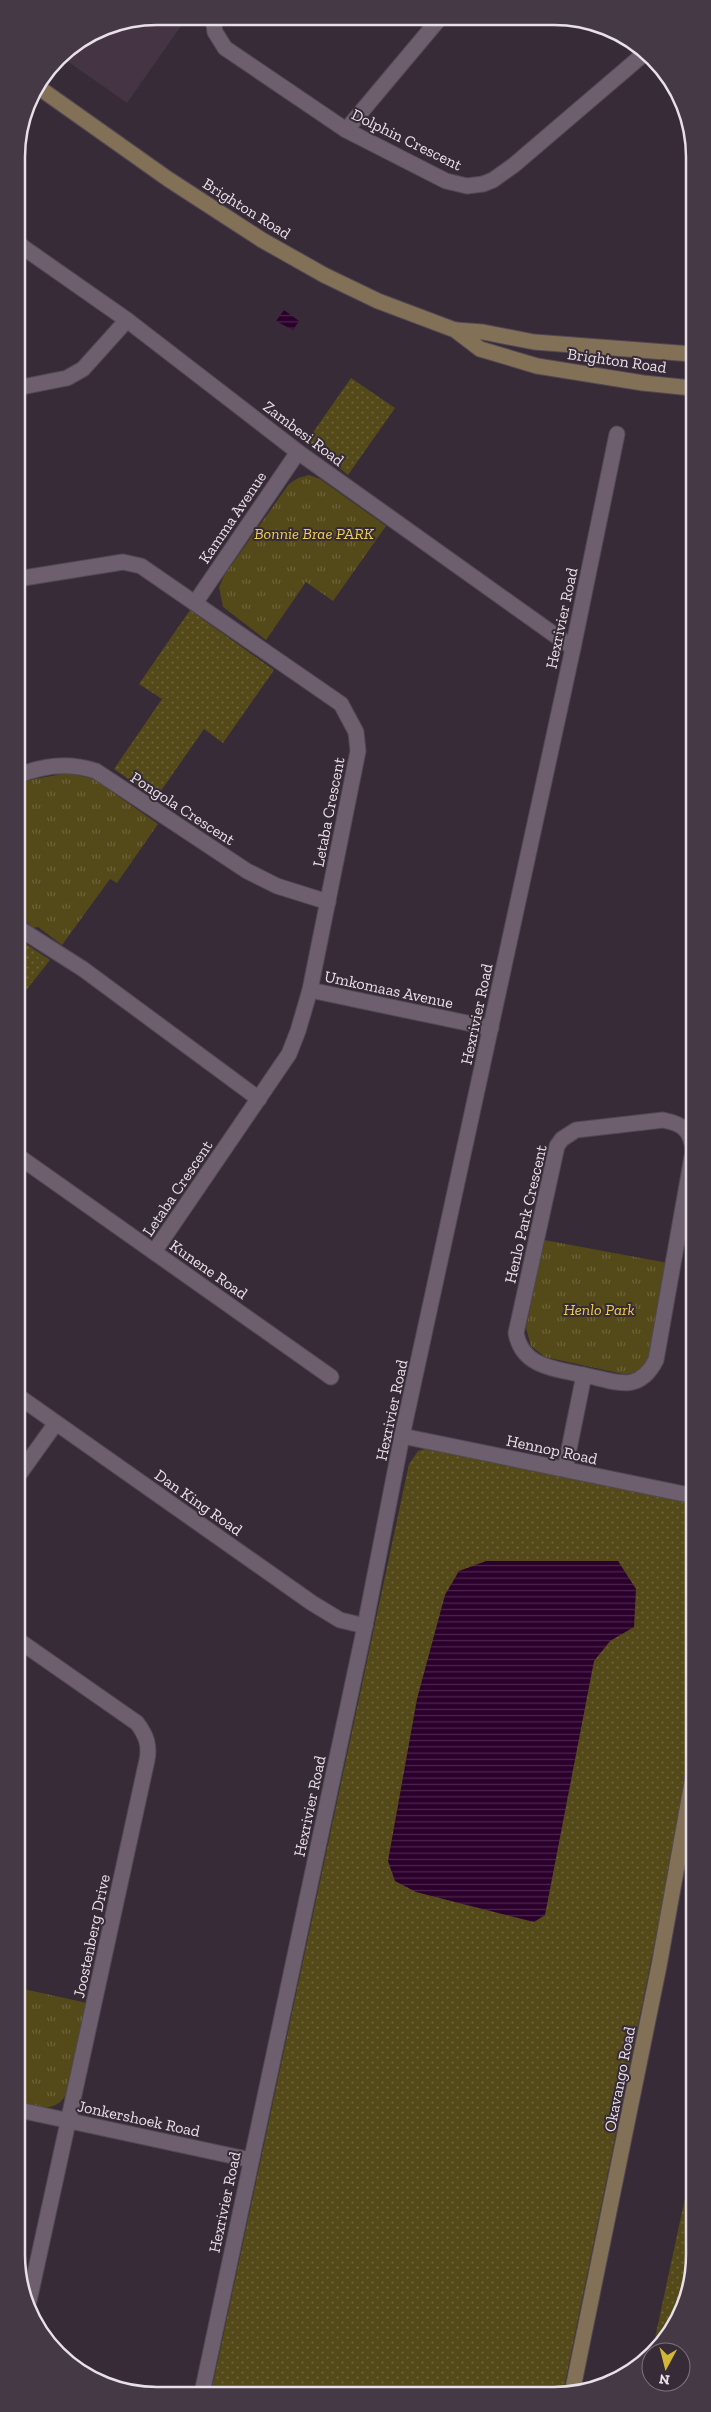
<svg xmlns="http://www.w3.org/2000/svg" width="711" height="2412" font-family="'Zilla Slab',serif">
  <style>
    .built { fill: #443444 }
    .grass { fill: url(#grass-dots) }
    .park { fill: url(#park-tufts) }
    .water { fill: url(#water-rules) }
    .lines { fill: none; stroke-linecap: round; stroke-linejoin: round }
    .street-casing { stroke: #534853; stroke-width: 17 }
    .secondary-casing { stroke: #534853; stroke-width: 17 }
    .street { stroke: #6d5f6d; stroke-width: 15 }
    .secondary { stroke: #827157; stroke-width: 15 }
    .labels { text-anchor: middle; stroke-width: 4; stroke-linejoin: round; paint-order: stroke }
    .street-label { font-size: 16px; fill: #e8e0e8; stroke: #372b37 }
    .park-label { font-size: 16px; font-style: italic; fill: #eed14b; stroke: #372b37 }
    .rim { fill: none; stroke: #e8e0e8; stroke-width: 2.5 }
  </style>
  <defs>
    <pattern id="grass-dots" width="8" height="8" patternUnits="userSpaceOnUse" patternTransform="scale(1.25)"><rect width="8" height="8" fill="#544919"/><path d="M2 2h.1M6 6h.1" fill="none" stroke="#6d633a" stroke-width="1.8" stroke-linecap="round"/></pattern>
    <pattern id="park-tufts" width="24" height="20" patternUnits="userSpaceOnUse" patternTransform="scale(1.25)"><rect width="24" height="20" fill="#544919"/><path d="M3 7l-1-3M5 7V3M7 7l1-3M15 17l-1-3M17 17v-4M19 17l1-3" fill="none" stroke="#6d633a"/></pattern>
    <pattern id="water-rules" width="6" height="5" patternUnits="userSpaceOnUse" patternTransform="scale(1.25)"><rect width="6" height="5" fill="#2b002d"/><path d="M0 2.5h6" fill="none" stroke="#4a254b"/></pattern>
  </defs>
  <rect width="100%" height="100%" fill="#372b37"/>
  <!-- built -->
  <polygon class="built" points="157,16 188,16 127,103 60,56 104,27"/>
  <!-- grass -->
  <g class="grass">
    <polygon points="351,378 395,408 348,475 307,441"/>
    <polygon points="190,610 274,670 223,743 204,729 156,798 114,769 162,699 139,684"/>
    <polygon points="17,938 50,960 17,1002"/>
    <polygon points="428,1448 694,1503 694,1733 683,1804 563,2393 211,2393 409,1464 418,1451"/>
    <polygon points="694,2156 694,2264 684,2308 660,2348 652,2352"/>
  </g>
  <!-- park -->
  <g class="park">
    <polygon points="309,475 320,479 386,526 333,601 306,582 266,640 223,607 219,587 225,574 289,484 298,478"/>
    <path d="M68 773 94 779 158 824 117 883 110 879 62 945 38 927 33 928C26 923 24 917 17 912V788L29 780Z"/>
    <path d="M544 1240 668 1263 650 1356C644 1368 637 1375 623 1374L545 1357 531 1346 526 1328Z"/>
    <path d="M19 1988 87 2003 67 2093C56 2114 37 2107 19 2103Z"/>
  </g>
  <!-- water -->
  <g class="water">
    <polygon points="284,310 299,321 293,330 276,321"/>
    <polygon points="486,1561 618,1561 636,1589 634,1627 610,1641 594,1661 545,1915 534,1922 416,1892 395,1881 388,1861 417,1699 445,1595 459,1571"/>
  </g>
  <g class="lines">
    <!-- street casing -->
    <g class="street-casing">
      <g id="street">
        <polyline points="213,17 215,32 225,48 346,130 446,181 467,186 483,184 493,180 514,165 645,53"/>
        <polyline points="346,130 440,18"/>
        <polyline points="17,243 127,320 298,452 573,648"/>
        <polyline points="17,388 67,378 83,369 127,320"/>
        <polyline points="17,579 123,562 141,566 341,704 356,732 358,751 310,990 298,1031 289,1054 154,1252"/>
        <polyline points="195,603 298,452"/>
        <path d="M17 776C43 765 69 762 96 771L247 871 277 886 328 902"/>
        <polyline points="17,927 83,969 259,1099"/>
        <polyline points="310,990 491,1028"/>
        <polyline points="18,1156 331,1377"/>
        <path d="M584 1375C555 1369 522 1367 516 1333L557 1146 562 1139 576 1130 663 1120C683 1124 691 1130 693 1150"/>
        <polyline points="18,1396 312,1603 340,1620 365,1626"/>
        <polyline points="402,1436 694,1496"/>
        <path d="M565 1469 584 1375C615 1381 638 1395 656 1360L693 1151"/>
        <polyline points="18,1476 56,1423"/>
        <path d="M18 1640 137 1723C146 1735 150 1745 147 1760L29 2301"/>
        <polyline points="19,2110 251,2160"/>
        <polyline points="202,2393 365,1626 402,1436 573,648 617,434"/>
      </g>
    </g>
    <!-- secondary casing -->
    <g class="secondary-casing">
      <g id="secondary">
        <polyline points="38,87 168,179 262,240 324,275 378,301 455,330 480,349 537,366 643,383 692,388"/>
        <polyline points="456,330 483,332 534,342 692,354"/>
        <polyline points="572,2393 659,1966 694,1771"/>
      </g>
    </g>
    <!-- street -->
    <use href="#street" class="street"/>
    <!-- secondary -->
    <use href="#secondary" class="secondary"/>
  </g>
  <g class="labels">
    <!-- street labels -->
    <g class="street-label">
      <text transform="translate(407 139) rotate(26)" y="6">Dolphin Crescent</text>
      <text transform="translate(247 208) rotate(32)" y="6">Brighton Road</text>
      <text transform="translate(617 360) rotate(8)" y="6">Brighton Road</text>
      <text transform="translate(304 433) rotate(37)" y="6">Zambesi Road</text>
      <text transform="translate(232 517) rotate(-56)" y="6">Kamma Avenue</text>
      <text transform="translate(561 618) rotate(-78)" y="6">Hexrivier Road</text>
      <text transform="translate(183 808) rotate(33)" y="6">Pongola Crescent</text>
      <text transform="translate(328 812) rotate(-79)" y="6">Letaba Crescent</text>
      <text transform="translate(389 989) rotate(12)" y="6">Umkomaas Avenue</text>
      <text transform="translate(476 1014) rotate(-78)" y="6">Hexrivier Road</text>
      <text transform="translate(177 1188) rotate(-56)" y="6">Letaba Crescent</text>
      <text transform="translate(525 1214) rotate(-77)" y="6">Henlo Park Crescent</text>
      <text transform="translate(209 1269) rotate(35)" y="6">Kunene Road</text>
      <text transform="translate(391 1410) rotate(-78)" y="6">Hexrivier Road</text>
      <text transform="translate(552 1449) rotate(12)" y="6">Hennop Road</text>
      <text transform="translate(199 1502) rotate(35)" y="6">Dan King Road</text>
      <text transform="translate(309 1806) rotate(-78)" y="6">Hexrivier Road</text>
      <text transform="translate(91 1936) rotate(-78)" y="6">Joostenberg Drive</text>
      <text transform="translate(619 2079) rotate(-79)" y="6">Okavango Road</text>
      <text transform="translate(139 2118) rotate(12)" y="6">Jonkershoek Road</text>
      <text transform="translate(224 2202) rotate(-78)" y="6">Hexrivier Road</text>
    </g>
    <!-- park labels -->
    <g class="park-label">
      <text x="314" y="539">Bonnie Brae PARK</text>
      <text x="599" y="1315">Henlo Park</text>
    </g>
  </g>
  <!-- crop -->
  <path d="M0 0H711V2412H0ZM157 25H554A132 132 0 0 1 686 157V2255A132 132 0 0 1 554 2387H157A132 132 0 0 1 25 2255V157A132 132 0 0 1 157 25Z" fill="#453945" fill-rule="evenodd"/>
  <path class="rim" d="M157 25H554A132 132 0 0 1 686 157V2255A132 132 0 0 1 554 2387H157A132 132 0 0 1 25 2255V157A132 132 0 0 1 157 25Z"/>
  <!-- north arrow -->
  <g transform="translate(666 2367) rotate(187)"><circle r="24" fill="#372b37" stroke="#7e737e"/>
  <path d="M0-4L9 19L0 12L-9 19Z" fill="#d2b736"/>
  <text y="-8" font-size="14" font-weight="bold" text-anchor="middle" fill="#e8e0e8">N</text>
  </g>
</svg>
